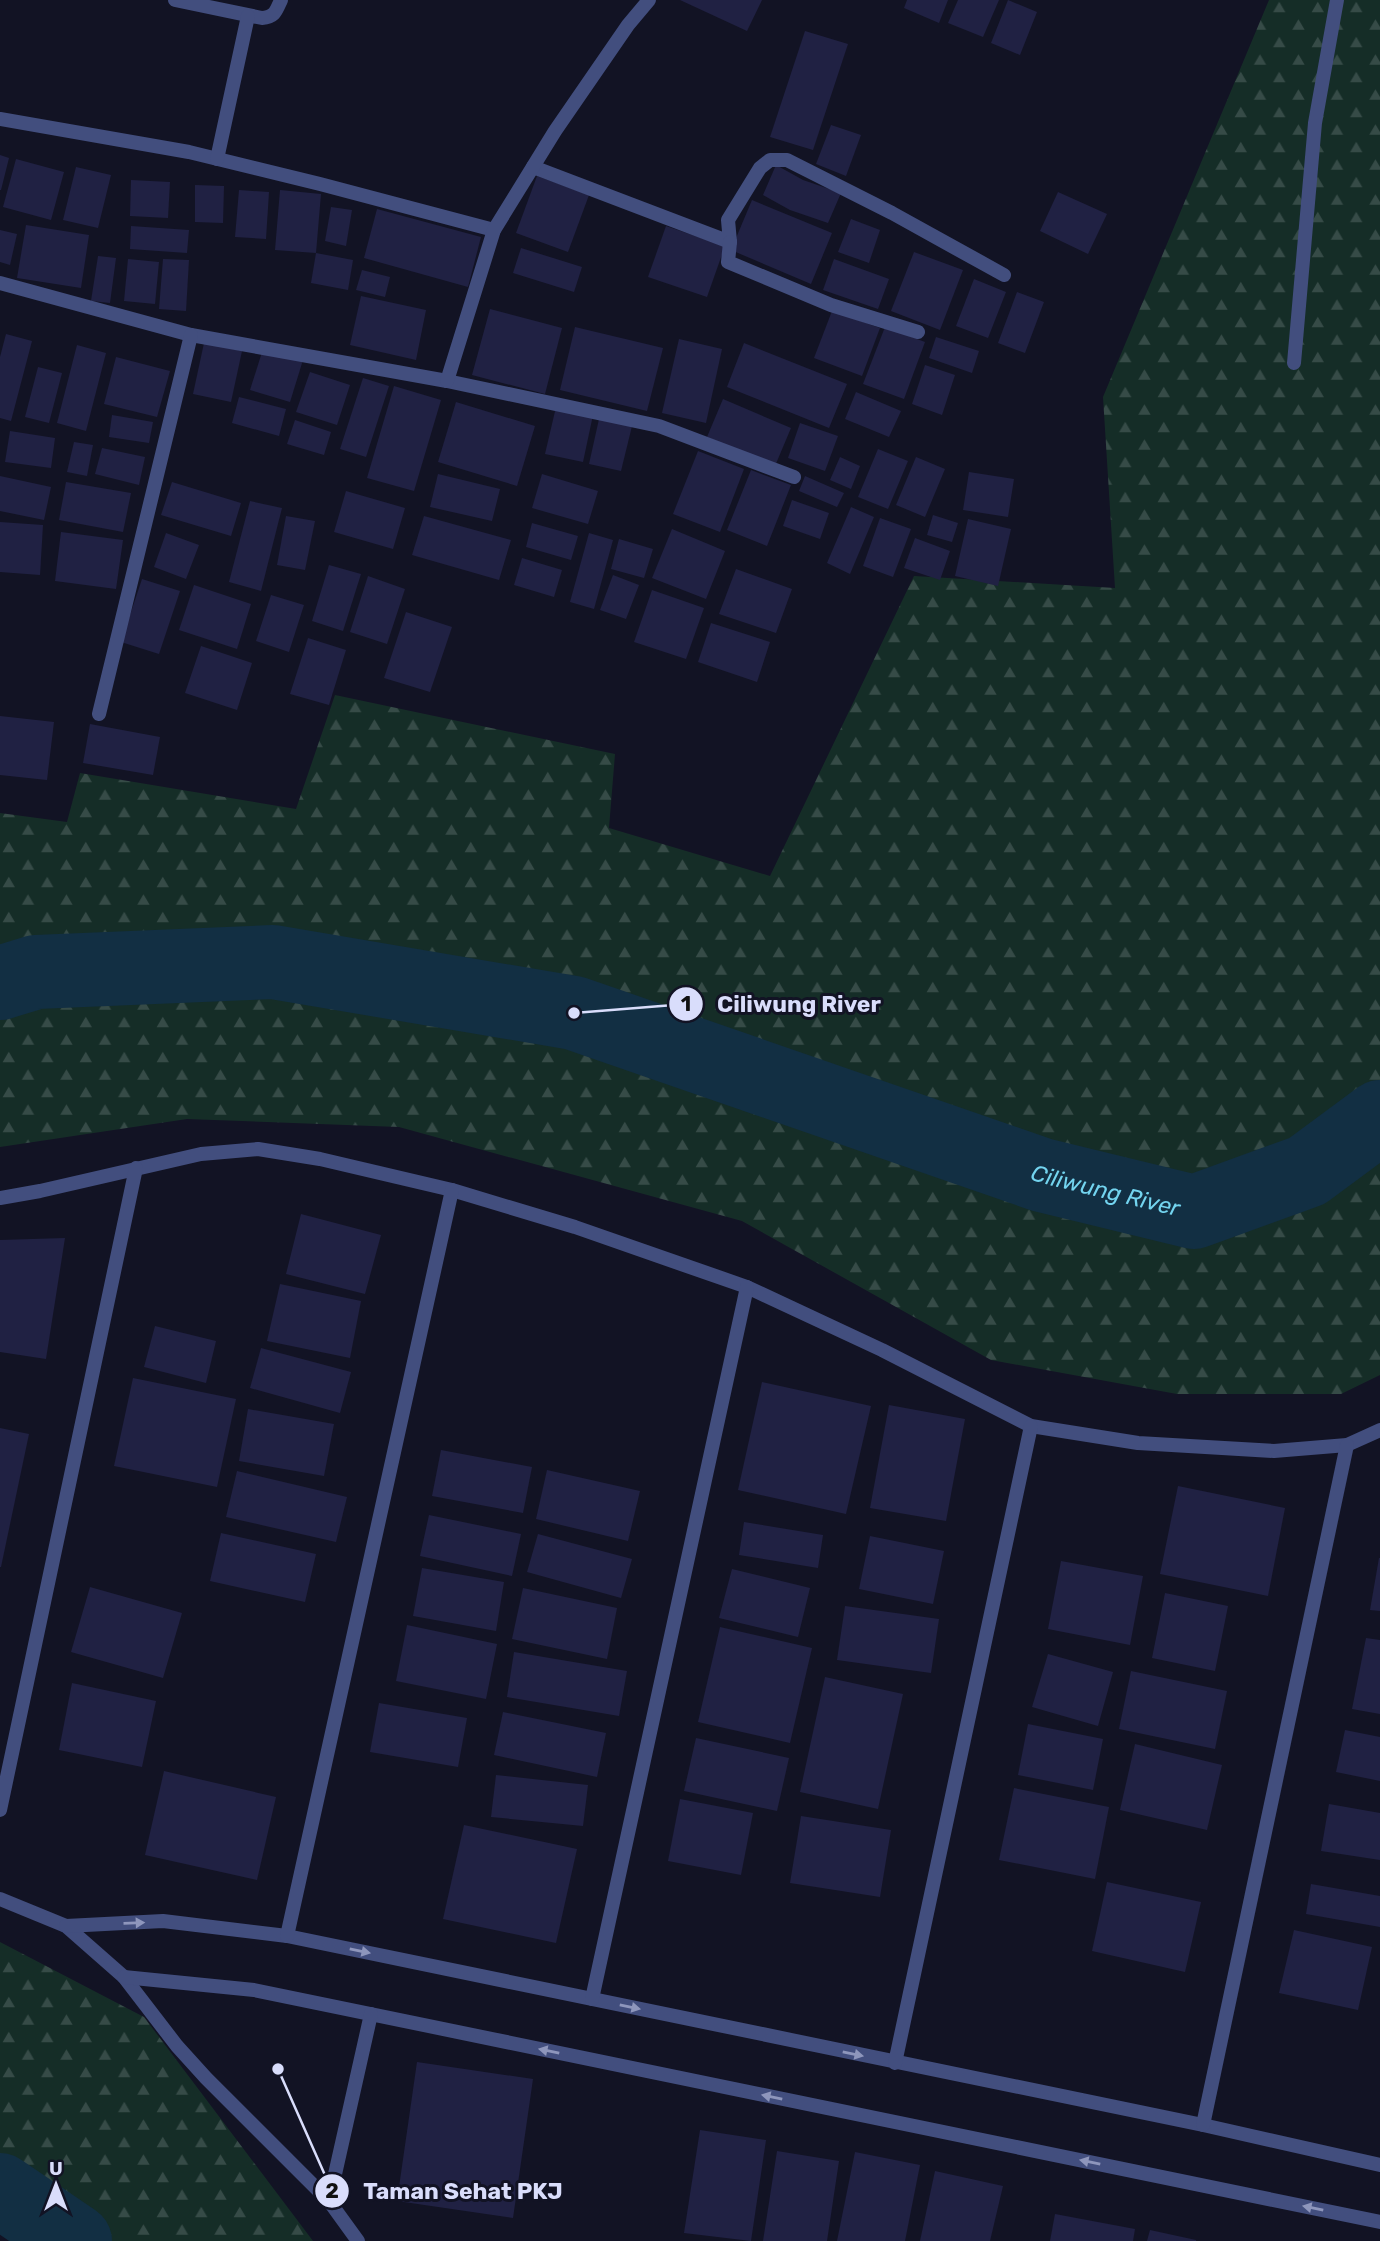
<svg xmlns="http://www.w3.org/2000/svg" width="1380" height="2241" font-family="Rubik,sans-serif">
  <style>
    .forest { fill: url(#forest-firs) }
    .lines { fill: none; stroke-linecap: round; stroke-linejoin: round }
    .river { stroke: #122f43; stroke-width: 74 }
    .building { fill: #202143 }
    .street { stroke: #424e7e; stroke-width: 14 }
    .oneway { fill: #8e96bc }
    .labels { text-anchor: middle; stroke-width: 6; stroke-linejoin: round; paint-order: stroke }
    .water-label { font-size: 23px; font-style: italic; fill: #73d4ef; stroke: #121324 }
    .leader { fill: none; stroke: #d9ddfb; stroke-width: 2.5 }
    .callout-dot { fill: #d9ddfb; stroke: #121324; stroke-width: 2.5 }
    .mark-label { font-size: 21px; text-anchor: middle; font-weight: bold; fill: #111 }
    .callout-label { font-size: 23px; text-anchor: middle; font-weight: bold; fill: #d9ddfb; stroke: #121324; stroke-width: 6; stroke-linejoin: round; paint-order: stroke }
  </style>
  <defs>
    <pattern id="forest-firs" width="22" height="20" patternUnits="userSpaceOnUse" patternTransform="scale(1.75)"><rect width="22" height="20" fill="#152d27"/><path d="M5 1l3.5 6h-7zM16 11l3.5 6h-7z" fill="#364b47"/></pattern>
  </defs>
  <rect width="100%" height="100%" fill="#121324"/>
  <!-- forest -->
  <g class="forest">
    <polygon points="1269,0 1380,0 1380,1375 1341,1394 1177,1394 991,1360 742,1221 399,1127 187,1119 0,1147 0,813 67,822 80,773 296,809 335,695 615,754 609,828 770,876 914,576 1115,588 1103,397"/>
    <polygon points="0,1942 144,2017 313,2241 33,2241 36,2229 0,2210"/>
  </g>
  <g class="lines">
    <!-- river -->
    <g class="river">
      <path id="s1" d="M0 983 36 972 273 962 574 1013 1042 1175 1194 1212 1307 1171 1380 1117"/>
      <polyline points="0,2190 75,2241"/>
    </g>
  </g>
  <!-- building -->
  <g class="building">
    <polygon points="680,0 762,0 747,31"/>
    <polygon points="907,0 948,0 939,23 904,8"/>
    <polygon points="958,0 999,0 983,37 948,23"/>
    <polygon points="1008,0 1037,12 1020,55 991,43"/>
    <polygon points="805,31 848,44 813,150 770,137"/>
    <polygon points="831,125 861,135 846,176 816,164"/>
    <polygon points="0,155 9,158 1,190 0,190"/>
    <polygon points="16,159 64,172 51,220 3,207"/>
    <polygon points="776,165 803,180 841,193 828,223 790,210 763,195"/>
    <polygon points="76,167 111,175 98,228 63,220"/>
    <polygon points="537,176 589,195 568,252 516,233"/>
    <polygon points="131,180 170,182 168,218 130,216"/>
    <polygon points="195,185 224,186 223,223 195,222"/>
    <polygon points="239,190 269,192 266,239 235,237"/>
    <polygon points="280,190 321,194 316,253 275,250"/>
    <polygon points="1058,192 1107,214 1088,254 1040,231"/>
    <polygon points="752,200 832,233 811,284 731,250"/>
    <polygon points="331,207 352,210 346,246 325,241"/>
    <polygon points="377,209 481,237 468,287 364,258"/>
    <polygon points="851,219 880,230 869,263 838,252"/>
    <polygon points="26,225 89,235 81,288 17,278"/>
    <polygon points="131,226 189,230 187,253 130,249"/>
    <polygon points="666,226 725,246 707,297 648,277"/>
    <polygon points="0,230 17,234 10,265 0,262"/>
    <polygon points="521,248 582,267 574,292 513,273"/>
    <polygon points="914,252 963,270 940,330 891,311"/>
    <polygon points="316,253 353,260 348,290 311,283"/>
    <polygon points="98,256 116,258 110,303 91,301"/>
    <polygon points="128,259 159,262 155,304 124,301"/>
    <polygon points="163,259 189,260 186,311 159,309"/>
    <polygon points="834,259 889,279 878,309 823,290"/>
    <polygon points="362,270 390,277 385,297 356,290"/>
    <polygon points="974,279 1006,292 988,338 956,326"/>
    <polygon points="1017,292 1044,302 1025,353 998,343"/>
    <polygon points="361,296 426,310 416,360 350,345"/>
    <polygon points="490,309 562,328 545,394 472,375"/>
    <polygon points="832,311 880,328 862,376 814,358"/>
    <polygon points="575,327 663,348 647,411 560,390"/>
    <polygon points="885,327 925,342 904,399 863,384"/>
    <polygon points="6,334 32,341 11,421 0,418 0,357"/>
    <polygon points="936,337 979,351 972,373 929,358"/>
    <polygon points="679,339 722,349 706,423 662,413"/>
    <polygon points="204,343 242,351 231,402 193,394"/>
    <polygon points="744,343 847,384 829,428 727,387"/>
    <polygon points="77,345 106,353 86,431 57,423"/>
    <polygon points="263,349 303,360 290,402 250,390"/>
    <polygon points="116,357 170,371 157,417 104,404"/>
    <polygon points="925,365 955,375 942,415 912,404"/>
    <polygon points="38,367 62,373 49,423 25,417"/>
    <polygon points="310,372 350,385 337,425 296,412"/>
    <polygon points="363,378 389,386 366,457 340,449"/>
    <polygon points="394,386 441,400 414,491 367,478"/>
    <polygon points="856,392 901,411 889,437 845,419"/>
    <polygon points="239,397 286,409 279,436 232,423"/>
    <polygon points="723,399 791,428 775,466 707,437"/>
    <polygon points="456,402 535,426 517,486 438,462"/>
    <polygon points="556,407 593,415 583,462 545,454"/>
    <polygon points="112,415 153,422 149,443 109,437"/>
    <polygon points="599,419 632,426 621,471 589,464"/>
    <polygon points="295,420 331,432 324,455 287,444"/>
    <polygon points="800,423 838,436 825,471 788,458"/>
    <polygon points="10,431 55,438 51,468 5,462"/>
    <polygon points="74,442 93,445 87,476 67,472"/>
    <polygon points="102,448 145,457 139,485 95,474"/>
    <polygon points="878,449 908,461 888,509 858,497"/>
    <polygon points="698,451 744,469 720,532 673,514"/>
    <polygon points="840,457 860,466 851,489 830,480"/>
    <polygon points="916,457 945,469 925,517 896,505"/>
    <polygon points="751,470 791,485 767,546 727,530"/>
    <polygon points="969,472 1014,479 1008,517 963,510"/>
    <polygon points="438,474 500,489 492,521 430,507"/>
    <polygon points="542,474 598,491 588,524 532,508"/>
    <polygon points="0,476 51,487 44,520 0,511"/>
    <polygon points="805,476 844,493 837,507 799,491"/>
    <polygon points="66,482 131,493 123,532 59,520"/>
    <polygon points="172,482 241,503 231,536 161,515"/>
    <polygon points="346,491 405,508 393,549 334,532"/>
    <polygon points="792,500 829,513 820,539 783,526"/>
    <polygon points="250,501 282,508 261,591 229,582"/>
    <polygon points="851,507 874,517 850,574 827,563"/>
    <polygon points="933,515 958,523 952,542 927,535"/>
    <polygon points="286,516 315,521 305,570 277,565"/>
    <polygon points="424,516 511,540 499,580 412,555"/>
    <polygon points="880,518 911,529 893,577 863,566"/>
    <polygon points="968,519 1011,529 998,586 955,576"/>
    <polygon points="0,522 43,525 40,575 0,572"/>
    <polygon points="532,523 578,536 571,560 526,547"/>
    <polygon points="672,529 725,551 706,599 652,578"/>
    <polygon points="61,532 123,540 116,589 55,581"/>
    <polygon points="166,533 199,545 186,579 154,567"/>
    <polygon points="589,533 613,540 594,609 570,602"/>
    <polygon points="915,538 950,551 940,580 904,568"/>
    <polygon points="619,539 653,549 644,578 611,569"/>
    <polygon points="522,558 562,570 554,597 514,585"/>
    <polygon points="329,565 361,574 343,631 312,621"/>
    <polygon points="736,569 792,589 776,633 719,614"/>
    <polygon points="613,575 639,585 626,619 600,610"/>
    <polygon points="368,576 405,589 387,644 350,632"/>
    <polygon points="142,579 180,591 159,654 121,642"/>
    <polygon points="194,585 251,604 237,649 179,630"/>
    <polygon points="652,590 704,608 686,659 634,642"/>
    <polygon points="271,595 304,605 289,652 256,641"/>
    <polygon points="406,612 452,627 430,692 384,678"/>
    <polygon points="711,623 770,642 757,682 698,662"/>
    <polygon points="308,638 346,650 329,705 290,694"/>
    <polygon points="201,646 252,663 237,710 185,693"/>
    <polygon points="0,716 54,722 47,780 0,775"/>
    <polygon points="90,724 160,737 153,775 83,763"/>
    <polygon points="301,1214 381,1235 365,1294 286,1274"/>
    <polygon points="65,1238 46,1359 0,1352 0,1240"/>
    <polygon points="280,1284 361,1301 350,1358 267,1341"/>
    <polygon points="155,1326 216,1341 206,1383 144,1367"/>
    <polygon points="261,1348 351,1372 340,1413 250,1388"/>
    <polygon points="133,1378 236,1399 217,1487 114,1466"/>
    <polygon points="762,1382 871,1406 846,1514 738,1490"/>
    <polygon points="889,1405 965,1419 946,1521 870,1508"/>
    <polygon points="248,1409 334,1424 324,1476 239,1461"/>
    <polygon points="0,1428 29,1434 1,1567 0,1567"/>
    <polygon points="441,1450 532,1467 523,1513 432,1496"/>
    <polygon points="547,1470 640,1491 628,1541 536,1519"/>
    <polygon points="237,1471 347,1497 336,1542 226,1517"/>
    <polygon points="1178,1486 1285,1508 1268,1596 1160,1574"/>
    <polygon points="429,1515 521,1534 512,1576 420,1556"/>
    <polygon points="744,1522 823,1535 818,1568 739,1555"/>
    <polygon points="221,1533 316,1554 305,1602 210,1581"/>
    <polygon points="538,1534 632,1559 621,1598 527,1572"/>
    <polygon points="870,1536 944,1551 933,1604 859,1589"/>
    <polygon points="1379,1558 1380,1558 1380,1611 1370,1610"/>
    <polygon points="1061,1561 1143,1576 1130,1645 1048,1629"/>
    <polygon points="422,1568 504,1582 496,1631 413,1616"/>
    <polygon points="732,1569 810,1588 798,1637 719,1618"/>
    <polygon points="90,1587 182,1613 163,1678 71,1652"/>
    <polygon points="523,1588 617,1608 607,1659 512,1639"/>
    <polygon points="1165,1593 1228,1606 1215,1671 1152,1658"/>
    <polygon points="845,1606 939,1619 931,1673 837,1660"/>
    <polygon points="407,1625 497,1644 486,1699 396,1681"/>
    <polygon points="720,1627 812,1648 790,1743 698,1722"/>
    <polygon points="1366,1638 1380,1640 1380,1714 1352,1709"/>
    <polygon points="514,1652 627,1671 619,1716 507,1697"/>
    <polygon points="1048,1654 1113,1672 1098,1726 1032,1707"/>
    <polygon points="1131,1671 1227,1691 1215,1749 1119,1729"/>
    <polygon points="825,1677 903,1694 878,1809 800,1792"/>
    <polygon points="72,1683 156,1701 142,1767 59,1750"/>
    <polygon points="379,1703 467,1718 458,1767 370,1752"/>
    <polygon points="503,1712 606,1733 597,1777 494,1755"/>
    <polygon points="1028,1724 1103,1739 1093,1790 1018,1775"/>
    <polygon points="1345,1730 1380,1737 1380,1781 1336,1772"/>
    <polygon points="696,1738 789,1758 777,1811 684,1791"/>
    <polygon points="1135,1744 1222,1765 1207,1830 1120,1810"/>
    <polygon points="164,1771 276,1797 257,1880 145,1855"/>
    <polygon points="496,1775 588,1785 583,1826 491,1817"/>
    <polygon points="1014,1788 1109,1807 1095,1879 999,1860"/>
    <polygon points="680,1799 753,1813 741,1875 668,1861"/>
    <polygon points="1329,1804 1380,1813 1380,1860 1321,1851"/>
    <polygon points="801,1816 891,1830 880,1897 790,1883"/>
    <polygon points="464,1825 577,1849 556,1943 443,1919"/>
    <polygon points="1107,1882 1201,1902 1185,1972 1092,1951"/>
    <polygon points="1311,1884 1380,1896 1380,1927 1306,1914"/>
    <polygon points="1294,1930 1372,1947 1358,2010 1279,1993"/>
    <polygon points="417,2062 533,2079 513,2218 397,2201"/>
    <polygon points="700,2130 766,2140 751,2241 684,2233"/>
    <polygon points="777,2151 839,2161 827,2241 763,2241"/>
    <polygon points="855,2152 920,2165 905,2241 837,2241"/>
    <polygon points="935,2171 1003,2186 990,2241 920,2241"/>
    <polygon points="1055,2214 1135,2229 1133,2241 1050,2241"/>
    <polygon points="1150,2230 1196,2240 1196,2241 1147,2241"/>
  </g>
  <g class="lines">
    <!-- street -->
    <g class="street">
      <path d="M175 0 262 18C275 17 276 11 281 0"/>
      <polyline points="0,119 189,152 320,184 494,230"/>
      <polyline points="217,159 248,16"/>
      <polyline points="533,167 730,242 728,220 760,168 770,160 787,160 892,213 1004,275"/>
      <polyline points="730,242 728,262 831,305 918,332"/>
      <polyline points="0,283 191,335 447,381 659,426 794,477"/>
      <polyline points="1294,363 1315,123 1337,0"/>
      <polyline points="447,381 494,230 555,131 628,25 649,0"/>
      <polyline points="99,714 191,335"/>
      <polyline points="0,1198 40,1191 201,1154 258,1149 320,1159 452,1190 575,1227 747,1287 882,1350 1031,1426 1138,1443 1274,1451 1347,1445 1380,1430"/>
      <polyline points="0,1810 136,1168"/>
      <polyline points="0,1899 66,1926 124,1977 177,2046 206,2078 329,2201 358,2241"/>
      <polyline points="66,1926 163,1921 287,1936 1203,2125 1380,2165"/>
      <polyline points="287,1936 452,1190"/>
      <polyline points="124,1977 254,1990 1380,2222"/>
      <polyline points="592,1999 747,1287"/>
      <polyline points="895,2063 1031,1426"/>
      <polyline points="1203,2125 1347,1445"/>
      <polyline points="329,2201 371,2014"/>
    </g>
  </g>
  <!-- one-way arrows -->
  <defs><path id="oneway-solid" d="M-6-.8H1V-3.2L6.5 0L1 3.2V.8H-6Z" transform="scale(1.75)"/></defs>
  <g class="oneway">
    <use href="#oneway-solid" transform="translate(134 1923) rotate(-2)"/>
    <use href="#oneway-solid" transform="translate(360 1951) rotate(12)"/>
    <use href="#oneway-solid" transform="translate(630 2007) rotate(12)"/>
    <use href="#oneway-solid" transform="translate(549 2051) rotate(-168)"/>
    <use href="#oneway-solid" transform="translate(853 2054) rotate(12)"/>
    <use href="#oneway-solid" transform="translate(772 2097) rotate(-168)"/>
    <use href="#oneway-solid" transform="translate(1090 2162) rotate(-168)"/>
    <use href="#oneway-solid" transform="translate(1313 2208) rotate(-168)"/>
  </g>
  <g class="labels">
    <!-- water labels -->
    <g class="water-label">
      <text dy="8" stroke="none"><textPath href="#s1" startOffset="1141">Ciliwung River</textPath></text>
    </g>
  </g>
  <!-- callouts -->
  <path class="leader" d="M574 1013L686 1004M278 2069L332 2191"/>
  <g class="callout-dot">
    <circle cx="574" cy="1013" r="7"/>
    <circle cx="278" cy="2069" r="7"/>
    <circle cx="686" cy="1004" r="18"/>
    <circle cx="332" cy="2191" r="18"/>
  </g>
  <g class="mark-label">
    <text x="686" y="1011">1</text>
    <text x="332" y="2198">2</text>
  </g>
  <g class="callout-label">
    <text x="799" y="1012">Ciliwung River</text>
    <text x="463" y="2199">Taman Sehat PKJ</text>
  </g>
  <!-- north arrow -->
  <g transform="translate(56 2185)" stroke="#121324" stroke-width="5" paint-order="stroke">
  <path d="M0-5L12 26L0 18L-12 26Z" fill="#d9ddfb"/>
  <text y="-10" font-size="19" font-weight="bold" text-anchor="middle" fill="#d9ddfb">U</text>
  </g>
</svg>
